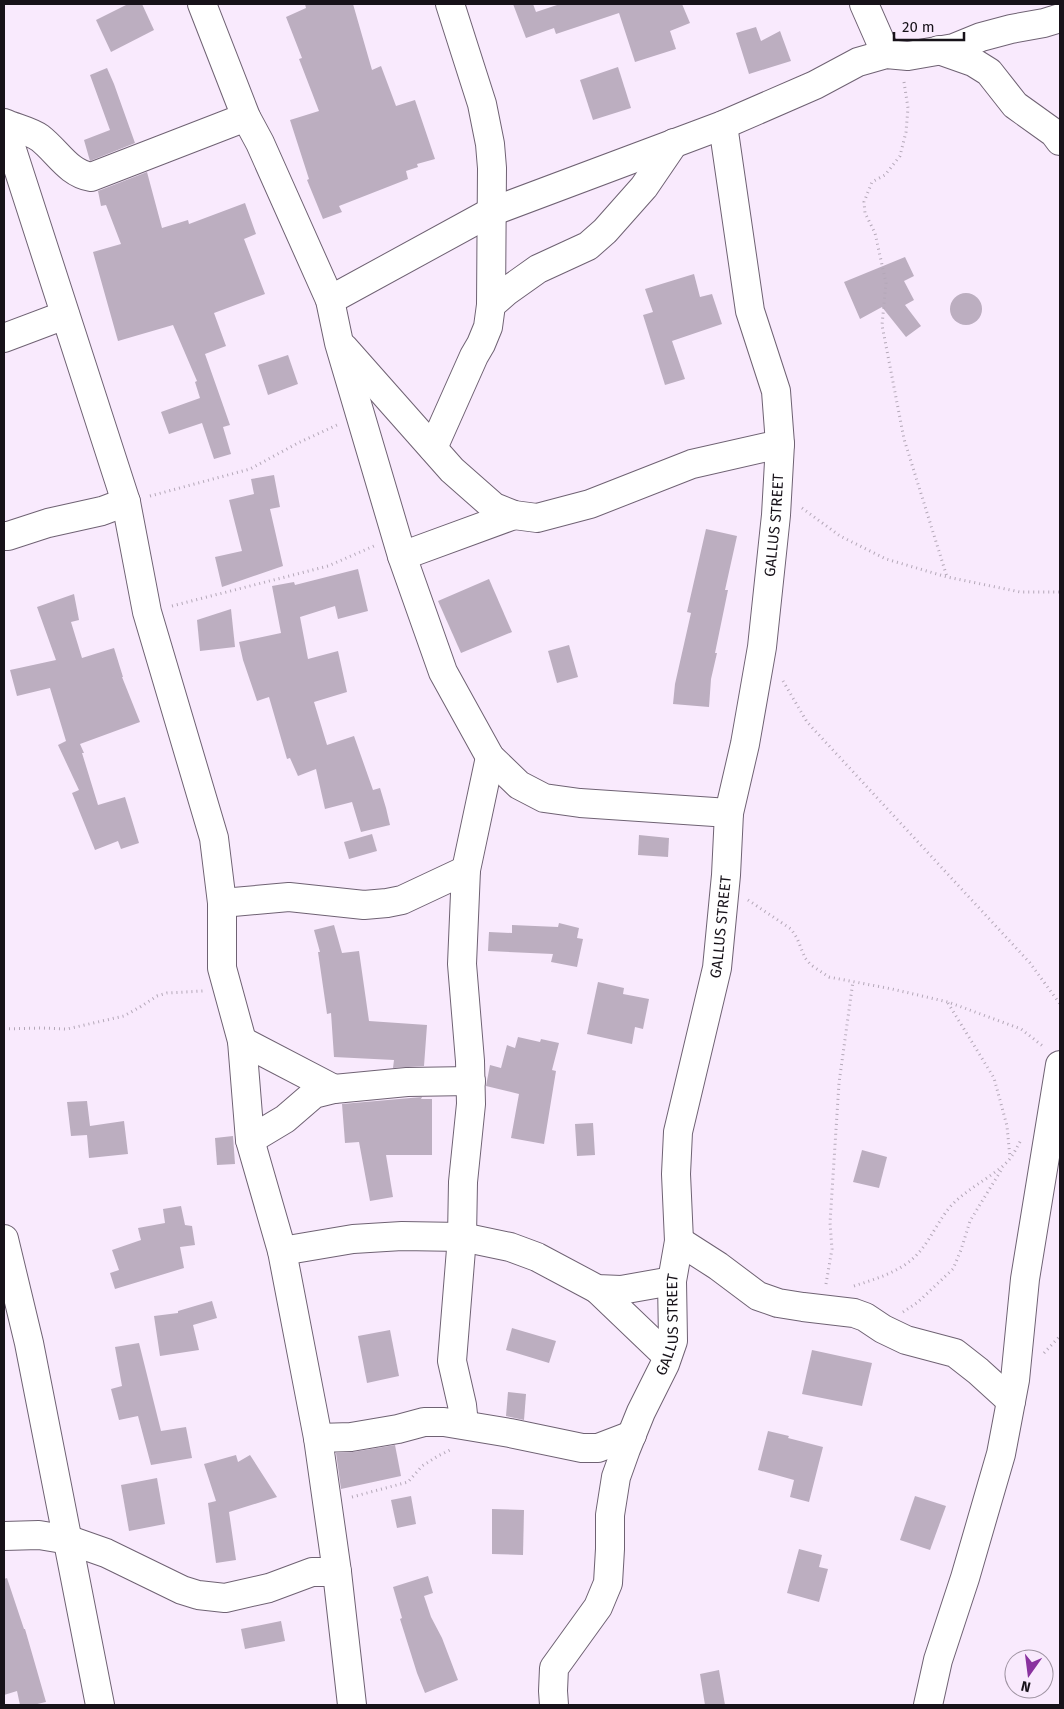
<svg xmlns="http://www.w3.org/2000/svg" width="1064" height="1709" font-family="'Fira Sans',sans-serif">
  <style>
    .building { fill: #bcaec0 }
    .lines { fill: none; stroke-linecap: round; stroke-linejoin: round }
    .street-casing { stroke: #6f6273; stroke-width: 30 }
    .path { stroke: #b4a8b8; stroke-width: 3; stroke-dasharray: 1 4; stroke-linecap: butt }
    .street { stroke: #fff; stroke-width: 28 }
    .labels { text-anchor: middle; stroke-width: 4.5; stroke-linejoin: round; paint-order: stroke }
    .street-label { font-size: 15px; fill: #171219; stroke: #f9eafd }
  </style>
  <rect width="100%" height="100%" fill="#f9eafd"/>
  <!-- building -->
  <g class="building">
    <polygon points="128,4 142,4 154,30 111,52 96,20"/>
    <polygon points="305,4 353,4 372,70 381,66 396,106 415,100 435,159 417,164 418,167 406,171 408,179 339,206 342,212 323,219 307,180 309,179 290,120 319,111 299,59 302,58 286,17 306,8"/>
    <polygon points="513,4 533,4 536,12 560,4 682,4 690,23 670,31 676,49 635,62 619,13 556,34 554,28 526,38"/>
    <polygon points="756,27 761,41 780,31 791,61 749,74 736,33"/>
    <polygon points="618,67 631,108 593,120 580,80"/>
    <polygon points="107,68 114,84 135,143 90,161 84,140 110,130 90,75"/>
    <polygon points="147,172 162,228 188,220 189,224 245,203 256,234 244,239 265,294 214,313 226,346 205,354 230,425 223,427 231,454 214,459 202,423 169,434 161,412 200,398 195,382 197,381 173,325 118,341 93,252 121,244 106,205 101,206 98,191"/>
    <polygon points="905,257 914,276 904,281 914,300 905,305 921,326 906,337 882,307 860,319 844,282"/>
    <polygon points="694,274 700,297 712,294 722,324 672,341 685,379 665,385 643,315 653,312 645,289"/>
    <circle cx="966" cy="309" r="16"/>
    <polygon points="288,355 298,384 268,395 258,365"/>
    <polygon points="274,475 280,507 270,509 283,566 222,587 215,557 242,551 229,500 254,494 251,479"/>
    <polygon points="706,529 737,536 725,590 728,590 715,653 717,653 711,679 709,707 673,704 675,684 691,613 687,612"/>
    <polygon points="358,569 368,611 338,619 335,606 300,617 308,659 338,651 347,692 314,702 327,745 354,736 373,790 380,788 386,808 390,825 361,832 352,802 325,809 316,769 298,776 290,758 287,759 269,697 257,701 243,660 239,642 281,633 272,586 294,582 295,585"/>
    <polygon points="489,579 512,632 461,653 438,601"/>
    <polygon points="74,594 79,620 71,622 82,658 114,648 123,677 122,677 140,722 80,744 84,753 82,753 98,805 125,797 139,843 121,849 118,841 95,850 72,793 79,790 58,745 66,741 50,688 17,696 10,670 56,660 37,607"/>
    <polygon points="231,609 235,647 200,651 197,620"/>
    <polygon points="569,645 578,677 557,683 548,651"/>
    <polygon points="372,834 377,851 349,859 344,842"/>
    <polygon points="639,835 669,838 668,857 638,855"/>
    <polygon points="559,923 579,928 577,938 583,939 577,967 551,962 553,954 488,951 489,932 512,933 512,925 558,927"/>
    <polygon points="334,925 342,953 359,951 369,1021 427,1025 424,1066 393,1068 394,1060 334,1057 331,1013 327,1014 318,952 320,952 314,930"/>
    <polygon points="598,982 624,988 623,994 649,999 643,1029 635,1027 632,1044 587,1034"/>
    <polygon points="518,1037 540,1042 541,1039 559,1043 552,1070 556,1071 544,1144 511,1138 519,1094 486,1086 490,1065 501,1068 507,1045 515,1048"/>
    <polygon points="422,1097 421,1099 432,1099 432,1155 386,1155 393,1197 370,1201 359,1142 345,1143 342,1104"/>
    <polygon points="87,1101 90,1126 124,1121 128,1154 89,1158 87,1135 71,1136 67,1102"/>
    <polygon points="593,1123 595,1155 577,1156 575,1124"/>
    <polygon points="233,1136 235,1164 217,1165 215,1138"/>
    <polygon points="862,1150 887,1157 879,1188 853,1182"/>
    <polygon points="181,1206 185,1225 192,1226 195,1245 180,1247 184,1268 115,1289 110,1273 119,1270 112,1250 141,1240 138,1228 165,1223 163,1209"/>
    <polygon points="212,1301 217,1318 193,1325 199,1350 160,1356 154,1316 178,1313 178,1311"/>
    <polygon points="512,1328 556,1341 549,1363 506,1350"/>
    <polygon points="390,1330 399,1376 367,1383 358,1336"/>
    <polygon points="139,1343 161,1431 186,1427 192,1458 151,1465 138,1416 119,1420 111,1389 122,1386 115,1347"/>
    <polygon points="812,1350 872,1363 862,1406 802,1394"/>
    <polygon points="508,1392 526,1394 524,1420 506,1416"/>
    <polygon points="768,1431 789,1436 788,1438 823,1447 809,1502 790,1497 794,1480 758,1470"/>
    <polygon points="395,1445 401,1476 341,1489 336,1453 353,1452"/>
    <polygon points="236,1455 238,1462 250,1455 277,1497 229,1512 236,1560 216,1563 208,1503 216,1501 204,1464"/>
    <polygon points="157,1478 165,1524 129,1531 121,1485"/>
    <polygon points="411,1496 416,1524 397,1528 391,1500"/>
    <polygon points="915,1496 946,1506 930,1550 900,1540"/>
    <polygon points="492,1509 524,1510 523,1555 492,1554"/>
    <polygon points="799,1549 822,1555 819,1567 828,1569 819,1602 787,1593"/>
    <polygon points="428,1576 433,1593 424,1596 431,1617 442,1638 458,1680 425,1693 417,1673 400,1619 402,1618 393,1587"/>
    <polygon points="7,1578 24,1629 25,1629 46,1702 33,1705 20,1705 17,1691 4,1695 4,1579"/>
    <polygon points="281,1621 285,1641 245,1649 241,1629"/>
    <polygon points="719,1670 725,1705 705,1705 700,1674"/>
  </g>
  <g class="lines">
    <!-- street casing -->
    <g class="street-casing">
      <g id="street">
        <polyline points="202,4 246,117 260,143 330,300 339,343 402,556 443,672 490,757 519,785 544,798 580,803 729,813"/>
        <polyline points="450,4 482,104 490,144 492,168 491,305"/>
        <polyline points="864,4 886,54"/>
        <polyline points="939,50 973,62 989,72 1015,105 1054,133 1060,141"/>
        <path d="M4 123C15 128 30 131 40 138 58 152 68 173 91 177L246 117"/>
        <polyline points="4,125 126,502 147,612 214,838 222,903 222,968 242,1041 250,1140 282,1251 318,1438 337,1572 352,1705"/>
        <polyline points="330,300 491,212 723,125 815,85 858,62 886,54 908,56 954,48 981,37 1011,29 1044,23 1060,18"/>
        <polyline points="4,338 65,315"/>
        <polyline points="344,348 452,470 494,507 514,515 537,518 590,504 692,464 780,444"/>
        <polyline points="433,448 474,356 481,344 488,327 491,305 507,291 538,269 588,246 605,231 644,187 674,143"/>
        <polyline points="4,536 8,536 48,523 102,511 126,502"/>
        <polyline points="402,556 514,515"/>
        <polyline points="222,903 289,897 364,905 387,903 402,900 466,870"/>
        <polyline points="242,1041 334,1089"/>
        <polyline points="250,1140 285,1119 314,1094 334,1089 407,1082 471,1081"/>
        <polyline points="4,1239 29,1343 100,1705"/>
        <polyline points="679,1241 718,1266 758,1296 778,1303 803,1307 854,1313 865,1317 883,1329 906,1340 955,1353 978,1371 1011,1401"/>
        <polyline points="282,1251 353,1239 402,1236 462,1237 510,1247 537,1257 597,1289 621,1290 672,1281"/>
        <polyline points="597,1289 667,1356"/>
        <polyline points="464,1424 462,1405 452,1361 462,1237 463,1182 471,1104 470,1061 462,964 466,870 490,757"/>
        <polyline points="318,1438 351,1437 398,1429 424,1422 444,1422 510,1433 582,1448 598,1448 632,1435"/>
        <polyline points="4,1536 39,1535 69,1540 106,1553 182,1590 198,1595 225,1598 269,1588 312,1572 337,1572"/>
        <path id="s1" d="M554 1705 553 1691 554 1668 598 1607 608 1583 610 1549V1515L616 1477 626 1449 641 1412 665 1364 673 1341 672 1281 679 1241 676 1174 678 1132 717 968 726 875 729 813 745 744 762 647 776 515 780 444 776 391 750 311 723 125"/>
        <polyline points="928,1705 938,1660 965,1578 1001,1454 1015,1380 1025,1279 1060,1065"/>
      </g>
    </g>
    <!-- path -->
    <g class="path">
      <polyline points="904,82 908,108 906,132 900,156 885,175 872,182 864,202 865,213 875,233 886,283 882,325 904,439 947,577"/>
      <polyline points="150,496 250,469 298,443 337,425"/>
      <polyline points="802,508 840,536 886,559 947,577 1020,592 1060,592"/>
      <polyline points="172,606 328,566 374,546"/>
      <polyline points="783,681 807,722 1030,963 1060,1004"/>
      <polyline points="748,900 791,929 797,938 805,958 811,965 829,977 892,989 948,1002 1021,1029 1044,1047"/>
      <polyline points="948,1003 994,1078 1007,1126 1010,1158"/>
      <polyline points="4,1029 41,1028 67,1029 124,1016 140,1007 157,996 167,993 203,991"/>
      <polyline points="826,1284 832,1249 830,1223 839,1083 853,981"/>
      <path d="M854 1286C872 1280 890 1275 906 1264 927 1250 934 1226 950 1207 965 1190 987 1180 1004 1165 1012 1158 1016 1149 1021 1140"/>
      <polyline points="903,1312 918,1302 953,1269 961,1250 970,1221 1003,1167"/>
      <polyline points="1044,1353 1060,1336"/>
      <polyline points="352,1497 408,1482 422,1466 438,1456 452,1449"/>
    </g>
    <!-- street -->
    <use href="#street" class="street"/>
  </g>
  <g class="labels">
    <!-- street labels -->
    <g class="street-label">
      <text dy="5" stroke="none"><textPath href="#s1" startOffset="1218">GALLUS STREET</textPath></text>
      <text dy="5" stroke="none"><textPath href="#s1" startOffset="812">GALLUS STREET</textPath></text>
      <text dy="5" stroke="none"><textPath href="#s1" startOffset="408">GALLUS STREET</textPath></text>
    </g>
  </g>
  <!-- border -->
  <rect width="1064" height="1709" fill="none" stroke="#171219" stroke-width="10"/>
  <!-- north arrow -->
  <g transform="translate(1029 1674) rotate(194)"><circle r="24" fill="#f9eafd" stroke="#9f94a2"/>
  <path d="M0-4L9 19L0 12L-9 19Z" fill="#8a329f"/>
  <text y="-8" font-size="14" font-weight="bold" text-anchor="middle" fill="#171219">N</text>
  </g>
  <!-- scale -->
  <path d="M894 32v8h70v-8" fill="none" stroke="#171219" stroke-width="2.5"/>
  <text x="902" y="32" font-size="15" fill="#171219" stroke="#f9eafd" stroke-width="4" paint-order="stroke">20 m</text>
</svg>
